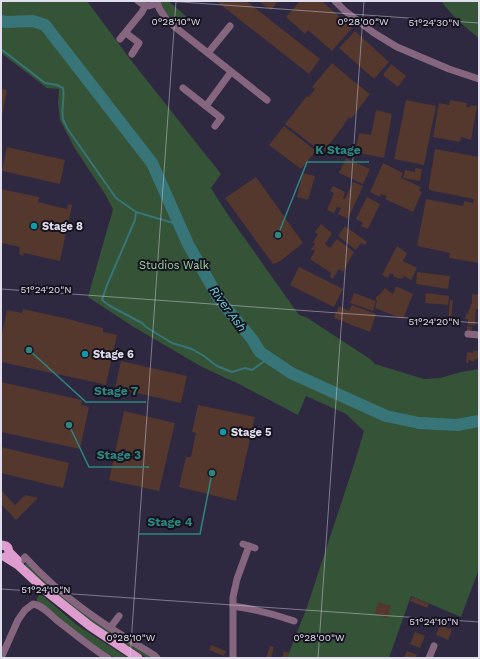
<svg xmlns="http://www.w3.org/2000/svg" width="480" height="659" font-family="'Work Sans',sans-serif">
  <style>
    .green { fill: #345337 }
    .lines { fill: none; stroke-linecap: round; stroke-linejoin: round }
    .stream { stroke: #387578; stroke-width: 2 }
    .river { stroke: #387578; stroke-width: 12 }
    .building { fill: #54372d }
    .minor { stroke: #86657e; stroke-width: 7 }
    .major { stroke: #df9ccf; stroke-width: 9 }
    .ticks { fill: none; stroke: #e1deee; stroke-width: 1; stroke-opacity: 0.45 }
    .culture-dot { fill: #0f9aa8; stroke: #16131f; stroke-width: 1.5 }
    .labels { text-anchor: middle; stroke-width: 4; stroke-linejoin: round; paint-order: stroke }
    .poi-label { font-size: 11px; font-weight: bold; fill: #e1deee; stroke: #16131f; text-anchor: start }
    .park-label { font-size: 11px; fill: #9dd5a0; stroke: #16131f }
    .water-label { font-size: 12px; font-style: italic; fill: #70d2d7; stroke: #16131f }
    .ticks-label { font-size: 10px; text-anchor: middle; fill: #e1deee; stroke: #16131f; stroke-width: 4; stroke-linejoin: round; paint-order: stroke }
    .leader { fill: none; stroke: #2e8681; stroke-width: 1.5 }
    .callout-dot { fill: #2e8681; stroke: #16131f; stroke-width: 1.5 }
    .callout-label { font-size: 12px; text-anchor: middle; font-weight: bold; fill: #2e8681; stroke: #16131f; stroke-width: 4; stroke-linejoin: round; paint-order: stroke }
  </style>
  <rect width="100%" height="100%" fill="#2e2841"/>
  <!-- green -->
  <g class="green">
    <polygon points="1,1 87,1 130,59 221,174 211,188 226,212 299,315 306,317 370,359 375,364 424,379 440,378 461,372 479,369 479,569 461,617 411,596 389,658 287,658 307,607 356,458 364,431 346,414 306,396 298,415 239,384 202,367 132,326 88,297 113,209 105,194 74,147 60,120 58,103 59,89 47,88 1,53"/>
    <path d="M160 1H168L186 16 179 25C170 20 163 11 160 1Z"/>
    <path d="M441 1H479V38C464 27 452 15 441 1Z"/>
    <polygon points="25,564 27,564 152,658 147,658 92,623 65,604 25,566"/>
    <polygon points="39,595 43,596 77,625 128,658 115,658 86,640 37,601 37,598"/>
  </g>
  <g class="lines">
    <!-- stream -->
    <g class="stream">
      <path d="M1 49 45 83 57 85 63 88C65 98 61 108 63 119 64 122 66 125 67 128L116 198 136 212 180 225"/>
      <polyline points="136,212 135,220 107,285 102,300 110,306 142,323 146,327 172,343 192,349 204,356 217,366 232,372 245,368 252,370 269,358"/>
    </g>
    <!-- river -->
    <polyline class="river" points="1,21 6,22 33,21 45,25 152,163 188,244 219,299 252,339 260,352 291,373 386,416 419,423 457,425 479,421"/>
  </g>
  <!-- building -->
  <g class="building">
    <polygon points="216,1 246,1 320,59 309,74"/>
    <polygon points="258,1 278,1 271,10"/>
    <polygon points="300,1 322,1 352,28 332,51 308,30 305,34 286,17"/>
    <polygon points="355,31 389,62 374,79 339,48"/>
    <polygon points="332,63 352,80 370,94 351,119 349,117 344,124 344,125 323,153 285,124 307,96 309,97 315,89 312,87"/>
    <polygon points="391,64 406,76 398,87 383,75"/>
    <polygon points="1,89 7,90 2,115 1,115"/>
    <polygon points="406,100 436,106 424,165 394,159"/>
    <polygon points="450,100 467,103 466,107 470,107 471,105 477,106 471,140 461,137 460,142 433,137 439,103 449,105"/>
    <polygon points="376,110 392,114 384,158 355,152 359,133 371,135"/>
    <polygon points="284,126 316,151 301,169 269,145"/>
    <polygon points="7,147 65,160 60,184 2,171"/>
    <polygon points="435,149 479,157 479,263 449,258 450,253 417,246 426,199 463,206 464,201 473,203 474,199 429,190 429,185"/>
    <polygon points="346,158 370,169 363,184 339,173"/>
    <polygon points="383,163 403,173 401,178 421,187 419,191 422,192 413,212 385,199 387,196 381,194 380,197 370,192"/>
    <polygon points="415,168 422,169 420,181 403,178 405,170 415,172"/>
    <polygon points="303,173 315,176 308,200 297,197"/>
    <polygon points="256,177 303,243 279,262 273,264 225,198"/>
    <polygon points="353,182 363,186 348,219 338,214 341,208 337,207 334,213 327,210 334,193 330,191 333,186 345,192 343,198 345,199"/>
    <polygon points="1,189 39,197 38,202 67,209 68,204 72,205 60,261 24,253 23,256 19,254 20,247 1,243"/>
    <polygon points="367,197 380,204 368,229 361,226 363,223 356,219"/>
    <polygon points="321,224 332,233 325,244 330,248 337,239 354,252 343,272 339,269 333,279 330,276 331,273 310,259 315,251 311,249 315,244 313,242 318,234 315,232"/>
    <polygon points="345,226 367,242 365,245 361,243 356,250 338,236"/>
    <polygon points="397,246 407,253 403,261 417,268 411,280 404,276 403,279 400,278 399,279 393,276 394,275 390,273 388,278 382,275"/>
    <polygon points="299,267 343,289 334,307 290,285"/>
    <polygon points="417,272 450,276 448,289 416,284"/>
    <polygon points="396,286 413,294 403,319 375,308 377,301 376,299 376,297 377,296 378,296 385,288 393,294"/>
    <polygon points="354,293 376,301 373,311 350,303"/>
    <polygon points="426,293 449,296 448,305 425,303"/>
    <polygon points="472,294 479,295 479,304 478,304 478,309 476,309 475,325 468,325 468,319 465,319 466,314 468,314 469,308 470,309 471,303 472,304"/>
    <polygon points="450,300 453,300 451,320 448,319"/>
    <polygon points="352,305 376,314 370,332 334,318 339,306 349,311"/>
    <polygon points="23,309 64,318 103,328 103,332 117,335 105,389 101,389 103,384 1,362 1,338 7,310 22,313"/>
    <polygon points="467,326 472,327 471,331 467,331"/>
    <polygon points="473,351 479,351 479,357 478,357 477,359 475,359 474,362 469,360 468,363 466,363 467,352 473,353"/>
    <polygon points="121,361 187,376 181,403 115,388"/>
    <polygon points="1,382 82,400 81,405 89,407 80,449 1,432"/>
    <polygon points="198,405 255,417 236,501 179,487 186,457 191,457 196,433 192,432"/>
    <polygon points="124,411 175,423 159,491 109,480"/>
    <polygon points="1,447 69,463 63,488 1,473"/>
    <polygon points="1,490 15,505 25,495 38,498 16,520 1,504"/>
    <polygon points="412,597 429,604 427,608 410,601"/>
    <polygon points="379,602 391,606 387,618 374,613"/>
    <polygon points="440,625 452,630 448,640 436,635"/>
    <polygon points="415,632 425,636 420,648 410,644"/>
    <polygon points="211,645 226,651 224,656 209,650"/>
    <polygon points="270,646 274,647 271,658 266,658"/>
    <polygon points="284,651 289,653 287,658 282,658"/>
    <polygon points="407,651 417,655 415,658 404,658"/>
  </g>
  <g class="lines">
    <!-- minor -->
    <g class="minor">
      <path d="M138 1C146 7 148 7 157 3"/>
      <polyline points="157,1 159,8 166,19 180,31 267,100"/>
      <polyline points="335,1 345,11 374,33 397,47 449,69 479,79"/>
      <polyline points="126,33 139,43 132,54"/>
      <polyline points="120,39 142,12 145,6"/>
      <polyline points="208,53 230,26"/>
      <polyline points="183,88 221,118 215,126"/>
      <polyline points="206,106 231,72"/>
      <polyline points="468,334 479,335"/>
      <polyline points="243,544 255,548"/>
      <path d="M18 565 25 557C62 598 107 627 154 655L157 658"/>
      <path d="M233 606C254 609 274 614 294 621"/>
      <polyline points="110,628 119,616"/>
      <path d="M1 658 18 620 25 610 33 604C43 605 51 616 59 622 75 634 91 648 108 658"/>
      <polyline points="233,658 233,597 237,579 249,546"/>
      <polyline points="429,658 434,646"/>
    </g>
    <!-- major -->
    <g class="major">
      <polyline points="1,545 6,546 8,548 9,552 17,560 17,563"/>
      <polyline points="5,557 18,565 46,591 90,626 138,658"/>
    </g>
  </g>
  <!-- ticks -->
  <path class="ticks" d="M167 1 479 23M1 289 479 323M1 589 479 622M130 658 176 1M318 658 364 1"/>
  <!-- markers -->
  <g class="culture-dot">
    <circle cx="34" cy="226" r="4"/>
    <circle cx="85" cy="354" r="4"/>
    <circle cx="223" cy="432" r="4"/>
  </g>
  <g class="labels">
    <!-- poi labels -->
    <g class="poi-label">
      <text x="42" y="230">Stage 8</text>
      <text x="93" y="358">Stage 6</text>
      <text x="231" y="436">Stage 5</text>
    </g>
    <!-- park labels -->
    <g class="park-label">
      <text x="174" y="269">Studios Walk</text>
    </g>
    <!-- water labels -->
    <g class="water-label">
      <text transform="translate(228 309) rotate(54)" y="4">River Ash</text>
    </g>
  </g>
  <g class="ticks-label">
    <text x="176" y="25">0°28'10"W</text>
    <text x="363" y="25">0°28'00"W</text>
    <text x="434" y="26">51°24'30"N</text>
    <text x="46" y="293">51°24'20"N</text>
    <text x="434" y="325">51°24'20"N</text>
    <text x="46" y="593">51°24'10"N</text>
    <text x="434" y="625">51°24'10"N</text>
    <text x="131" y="641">0°28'10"W</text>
    <text x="319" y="641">0°28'00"W</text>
  </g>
  <!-- callouts -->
  <path class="leader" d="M278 235L307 162H369M29 350L86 402H146M69 425L89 467H149M212 473L200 534H139"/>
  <g class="callout-dot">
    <circle cx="278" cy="235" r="4"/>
    <circle cx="29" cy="350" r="4"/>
    <circle cx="69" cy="425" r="4"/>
    <circle cx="212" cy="473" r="4"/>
  </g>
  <g class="callout-label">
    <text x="338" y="154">K Stage</text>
    <text x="116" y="395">Stage 7</text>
    <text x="119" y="459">Stage 3</text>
    <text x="170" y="526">Stage 4</text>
  </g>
  <!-- border -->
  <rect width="480" height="659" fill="none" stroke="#e1deee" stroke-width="4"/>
</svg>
